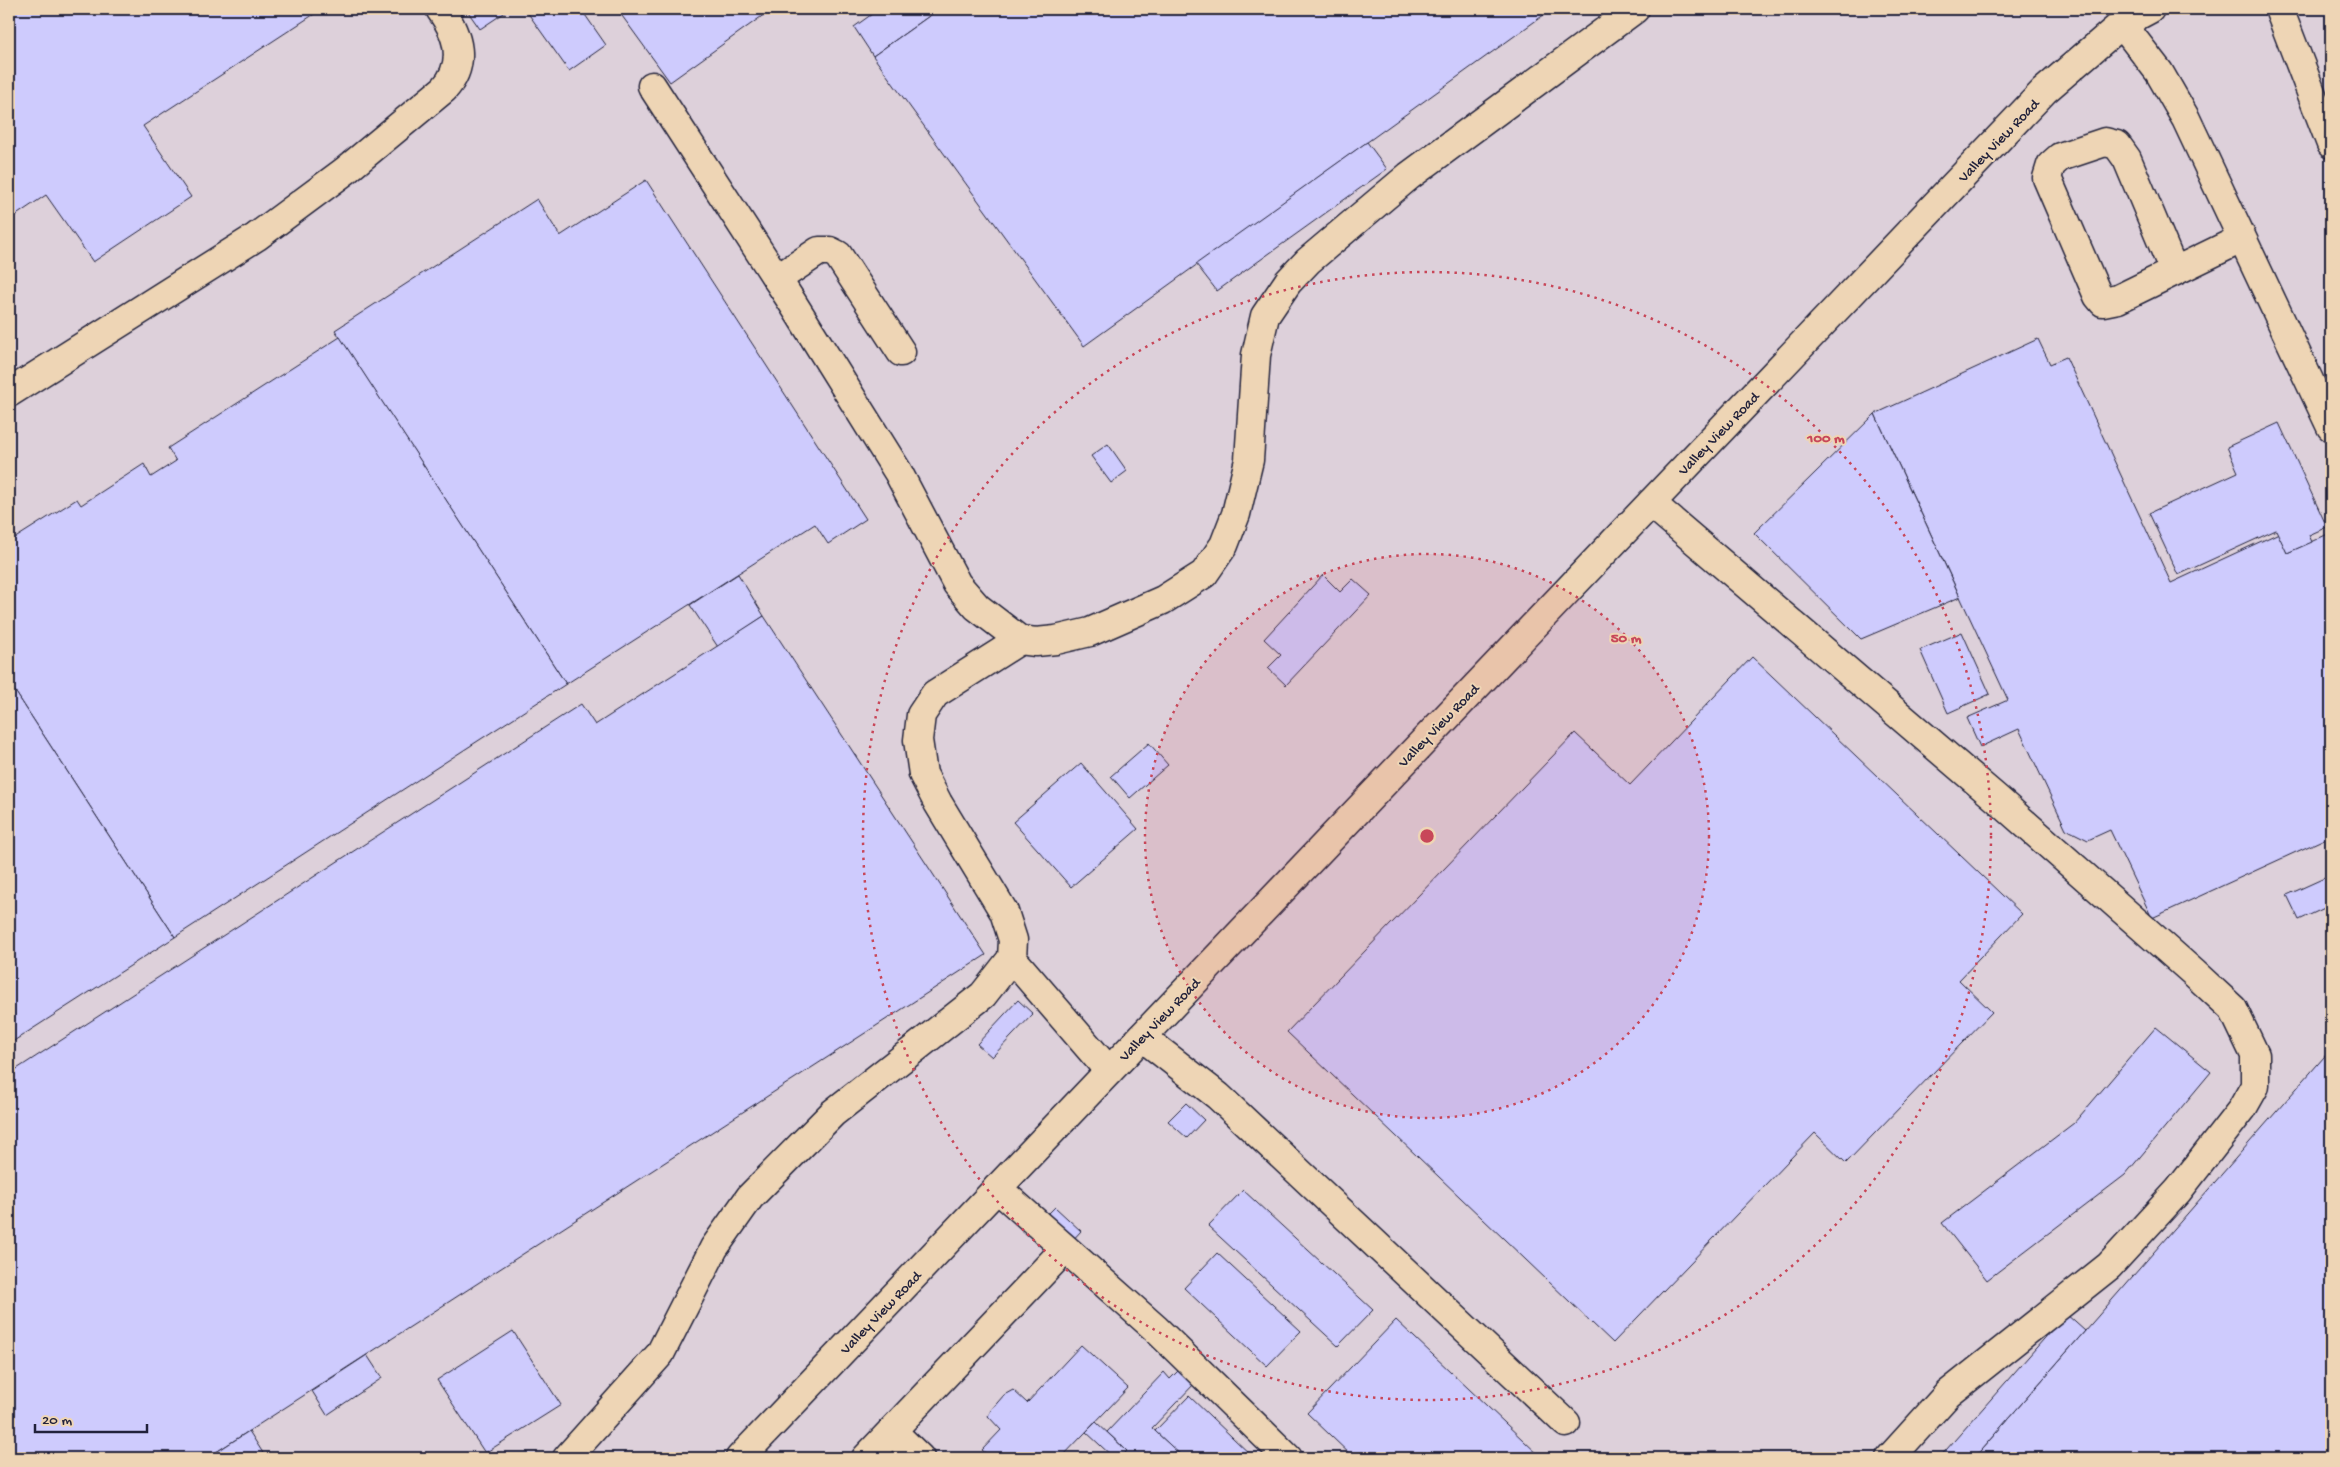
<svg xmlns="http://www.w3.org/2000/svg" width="2340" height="1467" font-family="'Gochi Hand',sans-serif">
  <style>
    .built { fill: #ddd0da }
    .building { fill: #cecbfd; stroke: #22223b }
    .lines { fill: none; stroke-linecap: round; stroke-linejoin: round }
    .minor-casing { stroke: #22223b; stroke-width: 31 }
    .minor { stroke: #eed5b5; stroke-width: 28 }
    .ring { fill: none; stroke: #c84759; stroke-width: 2.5; stroke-dasharray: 2.5 5 }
    .labels { text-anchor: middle; stroke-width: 4; stroke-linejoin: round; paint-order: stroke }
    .street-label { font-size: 15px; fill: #22223b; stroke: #eed5b5 }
    .centre { fill: #c84759; stroke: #eed5b5; stroke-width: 2.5 }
    .ring-label { font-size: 15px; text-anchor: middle; font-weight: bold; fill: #c84759; stroke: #eed5b5; stroke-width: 4; stroke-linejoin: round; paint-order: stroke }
  </style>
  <rect width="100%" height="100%" fill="#e4d2cb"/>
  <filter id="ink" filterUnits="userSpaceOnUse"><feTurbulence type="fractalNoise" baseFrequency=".02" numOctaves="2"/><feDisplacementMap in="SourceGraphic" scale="10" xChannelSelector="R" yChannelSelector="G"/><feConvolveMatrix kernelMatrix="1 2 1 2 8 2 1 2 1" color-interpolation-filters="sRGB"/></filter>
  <g filter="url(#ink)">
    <!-- built -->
    <rect class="built" x="9" y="9" width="2322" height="1449"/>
    <!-- building -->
    <g class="building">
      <polygon points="9,9 322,9 143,126 191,197 93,262 46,195 9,220"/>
      <polygon points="466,9 510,9 480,29"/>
      <polygon points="525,9 581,9 606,45 569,71"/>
      <polygon points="617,9 772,9 670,82"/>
      <polygon points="879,9 939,9 873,56 854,27"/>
      <polygon points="939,9 1552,9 1084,346 873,56"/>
      <polygon points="1367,142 1387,169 1217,291 1196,264"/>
      <polygon points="646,180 866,519 828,544 815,524 566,684 335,330 537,199 560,236"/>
      <polygon points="340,337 566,684 175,937 9,682 9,542 77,499 81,505 144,464 151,477 176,461 168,448"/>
      <polygon points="2038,339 2050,364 2066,357 2171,583 2279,533 2287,553 2330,533 2331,535 2331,836 2152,918 2110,830 2088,840 2066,829 2019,729 1980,747 1967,718 2008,700 1875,414"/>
      <polygon points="1875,414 1960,597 1861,639 1754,533"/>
      <polygon points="2279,423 2327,527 2309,535 2312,542 2287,553 2276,530 2178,575 2149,513 2238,472 2227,447"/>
      <polygon points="1108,444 1127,471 1111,483 1091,456"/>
      <polygon points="738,574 764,616 718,647 690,605"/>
      <polygon points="1323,575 1340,592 1353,579 1371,595 1286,685 1268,668 1281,655 1264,639"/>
      <polygon points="764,616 986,955 207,1458 9,1458 9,1074 581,704 595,725"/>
      <polygon points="1962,632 1990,694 1948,713 1920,650"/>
      <polygon points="1752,657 2022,914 1959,980 1992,1012 1846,1163 1815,1133 1613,1343 1287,1032 1575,733 1630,785"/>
      <polygon points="9,682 175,937 9,1044"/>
      <polygon points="1149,743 1168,765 1130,798 1111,776"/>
      <polygon points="1081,763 1138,829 1071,887 1013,822"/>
      <polygon points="2331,875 2331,905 2299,920 2287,895"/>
      <polygon points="1018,1000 1033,1014 992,1057 977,1044"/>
      <polygon points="2156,1027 2211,1072 2125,1175 1987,1280 1942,1223 2074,1123"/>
      <polygon points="2331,1049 2331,1458 1974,1458 2085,1331"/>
      <polygon points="1186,1103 1204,1120 1187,1138 1168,1121"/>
      <polygon points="1243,1190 1373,1310 1338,1346 1208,1226"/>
      <polygon points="1055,1207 1081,1231 1070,1243 1044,1218"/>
      <polygon points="1217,1253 1301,1331 1267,1366 1184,1288"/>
      <polygon points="2066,1314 2085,1331 1974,1458 1939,1458"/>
      <polygon points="1396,1320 1542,1458 1354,1458 1307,1413"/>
      <polygon points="513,1331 561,1405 485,1453 437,1380"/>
      <polygon points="1081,1345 1128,1388 1061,1458 991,1458 982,1450 1001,1430 988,1416 991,1410 1004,1395 1013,1390 1027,1403"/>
      <polygon points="367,1355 382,1378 327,1415 312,1391"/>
      <polygon points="1181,1368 1196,1382 1152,1428 1184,1458 1120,1458 1127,1451 1107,1432 1164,1372 1170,1379"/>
      <polygon points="1189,1396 1254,1458 1184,1458 1155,1431"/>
      <polygon points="1096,1422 1127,1451 1120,1458 1114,1458 1086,1432"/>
      <polygon points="249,1431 263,1453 254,1458 207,1458"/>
    </g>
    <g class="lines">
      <!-- minor casing -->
      <g class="minor-casing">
        <g id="minor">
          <polyline points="2279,9 2331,144"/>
          <polyline points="2122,24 2159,72 2186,119 2331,427"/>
          <polyline points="652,86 792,302 898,472 957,584 977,607 1020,640 1036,642 1056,640 1090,632 1163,600 1204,574 1224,545 1236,514 1249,460 1256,355 1265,316 1288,282 1308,261 1409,176 1635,9"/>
          <polyline points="2174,271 2127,159 2117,145 2105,142 2060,157 2051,165 2047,178 2098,296 2103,302 2118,299 2241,239"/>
          <polyline points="777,279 819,251 830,251 838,255 901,352"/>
          <path d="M9 393 256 237 345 171 444 89C467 64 459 35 440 9"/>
          <polyline points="1651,503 1996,798 2194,973 2233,1009 2255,1055 2255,1086 2242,1109 2178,1191 2109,1266 1948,1394 1890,1458"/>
          <polyline points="1012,958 1109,1071"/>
          <polyline points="1142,1037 1218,1096 1566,1423"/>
          <polyline points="997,1188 1156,1329 1288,1458"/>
          <polyline points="892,1431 920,1458"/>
          <polyline points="567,1458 660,1354 714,1248 750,1197 833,1113 983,995 1012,958 1013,940 1004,912 938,803 923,774 918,740 921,715 935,694 1020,640"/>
          <polyline points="740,1458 2044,91 2122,24 2150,9"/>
          <polyline points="866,1458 1065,1249"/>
        </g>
      </g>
      <!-- minor -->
      <use href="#minor" class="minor"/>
    </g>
  </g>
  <!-- distance rings -->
  <circle cx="1427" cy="836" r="282" fill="#c84759" fill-opacity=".12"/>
  <g class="ring">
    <circle cx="1427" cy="836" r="282"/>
    <circle cx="1427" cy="836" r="564"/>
  </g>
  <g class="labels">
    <!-- street labels -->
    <g class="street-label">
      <text transform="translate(1998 140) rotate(-46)" y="5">Valley View Road</text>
      <text transform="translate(1718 433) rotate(-46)" y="5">Valley View Road</text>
      <text transform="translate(1438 725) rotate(-46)" y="5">Valley View Road</text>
      <text transform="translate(1159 1019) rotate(-46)" y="5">Valley View Road</text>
      <text transform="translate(880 1312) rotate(-46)" y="5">Valley View Road</text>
    </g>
  </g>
  <circle cx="1427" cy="836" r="8" class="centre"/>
  <g class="ring-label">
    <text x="1826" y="442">100 m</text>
    <text x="1626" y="642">50 m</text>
  </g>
  <!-- margin -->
  <rect width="2340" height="1467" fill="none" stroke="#eed5b5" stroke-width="30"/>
  <rect x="15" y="15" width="2310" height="1437" fill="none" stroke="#22223b" stroke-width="2" filter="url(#ink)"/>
  <!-- scale -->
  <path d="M35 1424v8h112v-8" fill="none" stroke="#22223b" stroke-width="2.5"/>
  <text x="42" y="1424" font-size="15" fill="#22223b" stroke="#eed5b5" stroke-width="4" paint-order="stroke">20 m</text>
</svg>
